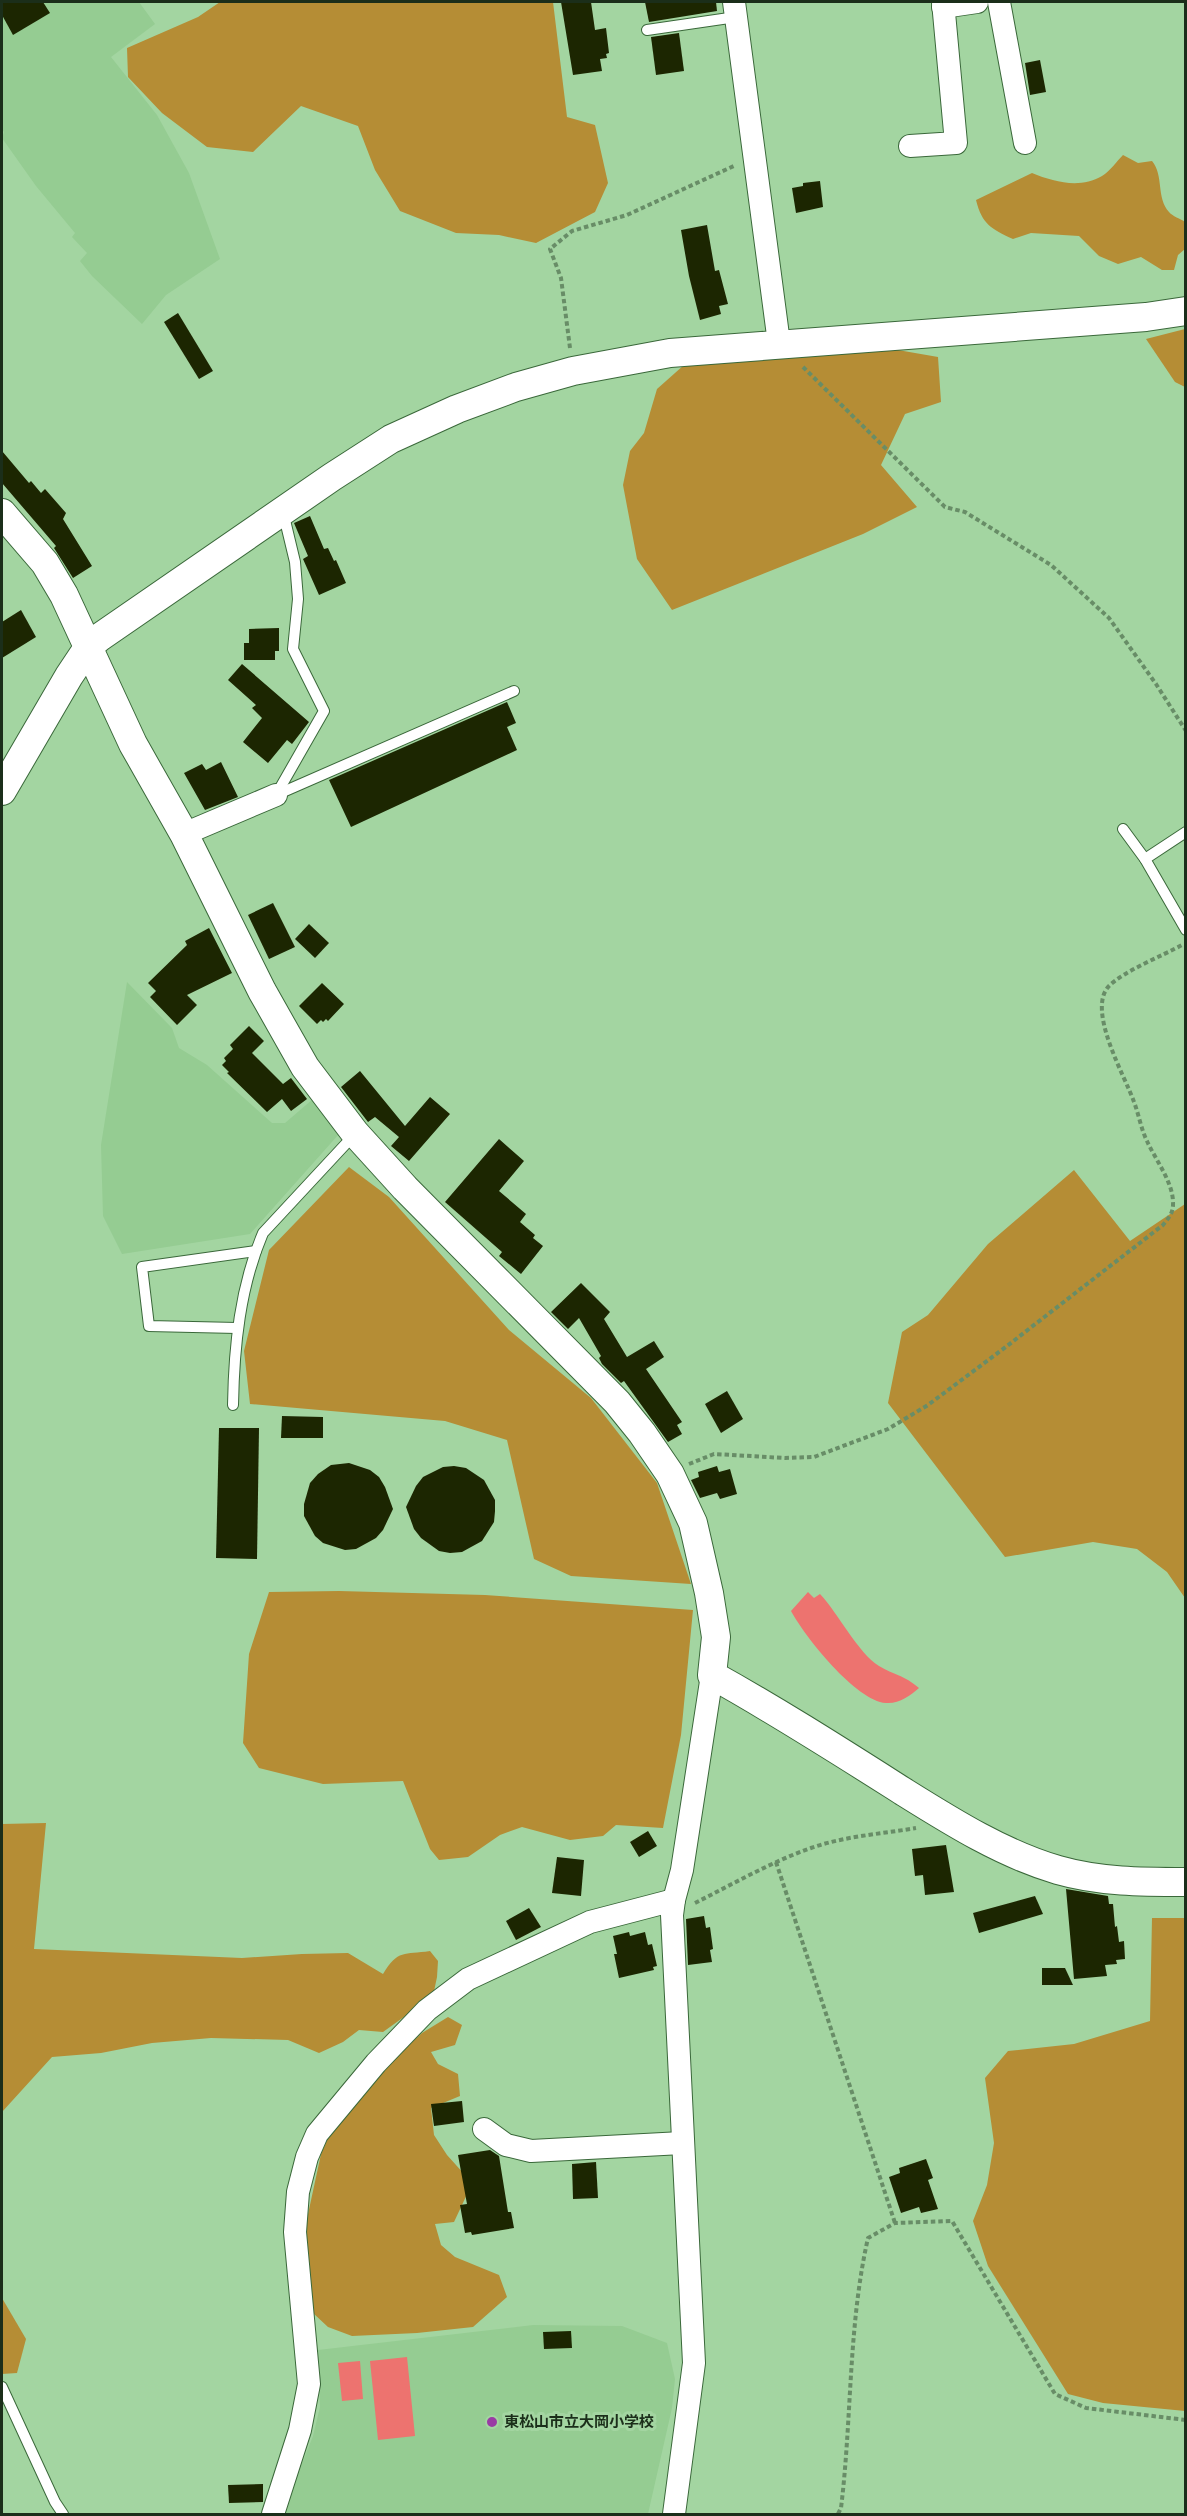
<svg xmlns="http://www.w3.org/2000/svg" width="1187" height="2516" font-family="Roboto,'Noto Sans JP',sans-serif">
  <style>
    .built { fill: #95cc92 }
    .green { fill: #b58d35 }
    .water { fill: #ed736f }
    .building { fill: #1c2601 }
    .lines { fill: none; stroke-linecap: round; stroke-linejoin: round }
    .service-casing { stroke: #3a683a; stroke-width: 12 }
    .minor-casing { stroke: #3a683a; stroke-width: 24 }
    .tertiary-casing { stroke: #3a683a; stroke-width: 30 }
    .path { stroke: #688d67; stroke-width: 4; stroke-dasharray: 4.5 3; stroke-linecap: butt }
    .service { stroke: #fff; stroke-width: 10 }
    .minor { stroke: #fff; stroke-width: 22 }
    .tertiary { stroke: #fff; stroke-width: 28 }
    .poi-dot { fill: #993ba4; stroke: #a3d5a1; stroke-width: 2 }
    .labels { text-anchor: middle; stroke-width: 6; stroke-linejoin: round; paint-order: stroke }
    .poi-label { font-size: 15px; font-weight: bold; fill: #1b2e1a; stroke: #a3d5a1; text-anchor: start }
  </style>
  <rect width="100%" height="100%" fill="#a3d5a1"/>
  <!-- built -->
  <g class="built">
    <polygon points="2,2 139,2 155,24 111,57 157,115 189,173 220,259 166,295 142,324 92,276 80,261 87,253 72,237 75,233 36,186 2,138 4,132 2,129"/>
    <polygon points="127,982 172,1028 179,1048 207,1065 272,1123 285,1123 313,1099 339,1134 250,1234 122,1254 103,1216 101,1145"/>
    <polygon points="533,2325 622,2326 667,2343 675,2379 672,2408 648,2514 282,2514 313,2436 320,2407 318,2350"/>
  </g>
  <!-- green -->
  <g class="green">
    <polygon points="220,2 553,2 567,117 595,125 608,183 595,212 536,243 499,235 456,233 400,211 375,170 358,126 301,106 253,152 207,147 162,113 128,77 127,48 198,17"/>
    <path d="M1123 155 1138 163 1152 161C1164 175 1156 198 1169 212 1172 216 1181 219 1185 222V249L1178 255 1174 270H1162L1141 257 1118 264 1099 256 1079 236 1031 233 1013 239C991 229 982 224 976 200L1032 173C1054 182 1080 189 1102 176 1110 171 1117 161 1123 155Z"/>
    <polygon points="1185,329 1186,329 1185,387 1175,382 1146,339"/>
    <polygon points="892,349 938,357 941,402 905,414 881,465 917,507 863,534 672,610 637,559 623,485 630,451 644,433 657,389 684,365"/>
    <polygon points="349,1167 389,1197 509,1330 591,1398 657,1483 691,1584 571,1576 534,1559 507,1440 445,1421 250,1404 244,1351 269,1250"/>
    <polygon points="1074,1170 1130,1241 1185,1204 1185,1598 1167,1572 1137,1549 1093,1542 1005,1557 888,1403 902,1332 928,1315 988,1244"/>
    <polygon points="339,1591 485,1595 693,1610 681,1735 663,1828 616,1825 603,1836 570,1840 522,1827 500,1835 468,1857 439,1860 430,1849 403,1781 323,1784 259,1768 243,1743 249,1654 269,1592"/>
    <path d="M46 1823 34 1949 242 1958 302 1954 348 1953 383 1974C398 1949 404 1955 430 1951L438 1961 437 1977 433 1996 383 2032 359 2030 343 2042 319 2053 288 2040 211 2038 152 2043 101 2053 52 2057 2 2112V1824Z"/>
    <polygon points="1152,1918 1185,1918 1185,2411 1103,2403 1068,2394 988,2266 973,2221 987,2185 994,2143 985,2078 1008,2051 1074,2044 1150,2021"/>
    <polygon points="448,2017 462,2025 455,2045 431,2052 438,2064 458,2074 460,2096 431,2108 434,2135 447,2155 465,2175 469,2190 454,2222 435,2224 441,2245 455,2257 499,2275 507,2297 473,2327 417,2333 352,2336 328,2327 313,2313 305,2228 321,2154 334,2124 377,2074 422,2033"/>
    <polygon points="2,2298 26,2339 17,2373 2,2374"/>
  </g>
  <!-- water -->
  <g class="water">
    <path d="M808 1592 814 1598 820 1594C838 1613 858 1653 879 1666 894 1675 904 1675 919 1688 910 1696 899 1704 886 1703 856 1701 805 1637 791 1611Z"/>
    <polygon points="407,2357 415,2436 378,2440 370,2361"/>
    <polygon points="360,2361 363,2399 342,2401 338,2363"/>
  </g>
  <!-- building -->
  <g class="building">
    <polygon points="2,2 43,2 50,13 13,35 2,15"/>
    <polygon points="561,2 591,2 595,30 606,28 609,53 606,54 607,58 600,59 602,71 573,75"/>
    <polygon points="645,2 716,2 717,11 649,22"/>
    <polygon points="679,33 684,71 656,75 651,37"/>
    <polygon points="1040,60 1046,92 1030,95 1025,63"/>
    <polygon points="820,181 823,207 796,213 792,188 803,186 803,183"/>
    <polygon points="707,225 715,271 719,270 728,304 719,306 721,314 700,320 689,276 681,230"/>
    <polygon points="178,313 213,371 199,379 164,322"/>
    <polygon points="2,451 29,483 31,481 41,493 45,489 66,513 63,519 92,566 73,578 54,548 56,546 2,483"/>
    <polygon points="310,516 324,549 328,548 334,561 336,560 346,583 319,595 303,559 308,556 294,523"/>
    <polygon points="21,610 36,637 2,658 2,622"/>
    <polygon points="279,628 279,651 275,651 275,660 244,660 244,643 249,643 249,629"/>
    <polygon points="242,664 309,722 292,744 287,740 268,763 243,742 262,718 252,708 256,705 228,680"/>
    <polygon points="507,702 516,723 507,727 517,750 351,827 329,780"/>
    <polygon points="221,762 238,797 205,810 184,773 202,764 206,770"/>
    <polygon points="273,903 295,947 269,959 248,915"/>
    <polygon points="309,924 329,943 315,958 295,939"/>
    <polygon points="209,928 232,973 187,995 197,1005 177,1025 150,997 156,991 148,983 187,945 185,941"/>
    <polygon points="322,983 344,1004 328,1021 326,1019 323,1022 321,1020 317,1024 299,1006"/>
    <polygon points="249,1026 264,1041 252,1053 283,1084 291,1078 307,1099 291,1111 282,1099 267,1112 227,1073 229,1072 222,1065 226,1061 224,1058 233,1049 230,1045"/>
    <polygon points="360,1071 405,1126 430,1097 450,1114 409,1161 391,1146 399,1137 375,1117 368,1122 341,1087"/>
    <polygon points="499,1139 524,1161 499,1191 526,1214 520,1222 535,1235 533,1238 543,1246 521,1274 499,1256 502,1252 445,1202"/>
    <polygon points="581,1283 610,1312 604,1319 627,1357 654,1341 664,1357 646,1369 682,1422 677,1425 682,1434 668,1442 624,1381 621,1383 602,1364 599,1358 601,1356 579,1318 568,1329 551,1312"/>
    <polygon points="727,1391 743,1419 721,1433 705,1404"/>
    <polygon points="282,1416 323,1417 323,1438 281,1438"/>
    <polygon points="219,1428 259,1428 257,1559 216,1558"/>
    <polygon points="349,1463 370,1470 379,1477 385,1487 393,1509 383,1530 376,1538 356,1549 345,1550 323,1543 315,1536 304,1516 304,1504 310,1483 318,1474 331,1465"/>
    <polygon points="454,1466 466,1468 484,1480 495,1500 495,1511 494,1522 482,1541 462,1552 450,1553 439,1551 421,1538 414,1529 406,1507 416,1486 423,1477 443,1467"/>
    <polygon points="717,1466 719,1472 730,1469 737,1494 720,1499 717,1493 700,1498 691,1480 699,1477 698,1472"/>
    <polygon points="648,1831 657,1846 639,1857 630,1842"/>
    <polygon points="946,1845 954,1892 925,1895 923,1875 915,1876 912,1849"/>
    <polygon points="557,1857 584,1860 581,1896 552,1893"/>
    <polygon points="1066,1889 1108,1896 1109,1904 1113,1904 1115,1927 1117,1926 1119,1942 1124,1941 1125,1959 1116,1960 1117,1964 1105,1965 1107,1976 1074,1979"/>
    <polygon points="1035,1896 1043,1914 979,1933 973,1913"/>
    <polygon points="529,1908 541,1927 516,1940 506,1921"/>
    <polygon points="704,1916 706,1928 710,1927 713,1949 710,1950 712,1962 688,1965 686,1919"/>
    <polygon points="629,1932 630,1936 645,1932 648,1945 652,1944 657,1966 653,1967 654,1970 619,1978 614,1954 617,1954 613,1936"/>
    <polygon points="1042,1968 1065,1968 1073,1985 1042,1985"/>
    <polygon points="462,2101 464,2122 434,2126 431,2104"/>
    <polygon points="490,2150 499,2156 508,2212 511,2212 514,2228 472,2235 471,2232 465,2233 460,2205 467,2204 458,2155"/>
    <polygon points="926,2159 933,2178 928,2180 938,2209 921,2213 919,2207 901,2213 889,2177 900,2173 899,2168"/>
    <polygon points="596,2162 598,2198 573,2199 572,2164"/>
    <polygon points="571,2331 572,2348 544,2349 543,2332"/>
    <polygon points="263,2484 263,2502 229,2503 228,2485"/>
  </g>
  <g class="lines">
    <!-- service casing -->
    <g class="service-casing">
      <g id="service">
        <polyline points="647,30 736,17"/>
        <polyline points="276,795 324,711 293,649 298,599 295,562 283,512"/>
        <polyline points="276,795 514,691"/>
        <polyline points="1123,829 1145,859 1186,930"/>
        <polyline points="1145,859 1186,832"/>
        <polyline points="237,1328 149,1326 142,1267 256,1251"/>
        <path d="M233 1405C234 1346 240 1287 263 1233L355 1134"/>
        <polyline points="2,2387 55,2502 63,2514"/>
      </g>
    </g>
    <!-- minor casing -->
    <g class="minor-casing">
      <g id="minor">
        <polyline points="734,2 779,343"/>
        <polyline points="999,2 1025,143"/>
        <polyline points="943,7 977,2"/>
        <polyline points="910,146 956,143 943,2"/>
        <polyline points="184,834 276,795"/>
        <polyline points="484,2129 506,2145 531,2151 682,2143"/>
        <polyline points="273,2514 300,2430 309,2384 295,2232 298,2192 307,2157 317,2134 376,2063 427,2010 468,1979 590,1922 674,1900"/>
        <polyline points="674,2514 694,2363 672,1915 674,1900 682,1870 712,1675"/>
      </g>
    </g>
    <!-- tertiary casing -->
    <g class="tertiary-casing">
      <g id="tertiary">
        <path d="M2 513 45 563 64 595 133 744 184 834 262 991 305 1067 355 1133 405 1188 617 1402 642 1433 670 1474 693 1523 709 1593 716 1637 712 1675C777 1711 841 1752 904 1792 952 1822 1003 1854 1058 1870 1100 1882 1142 1882 1186 1882"/>
        <polyline points="2,791 69,676 89,646 100,637 332,477 391,439 457,409 516,387 573,371 670,353 1146,317 1186,311"/>
      </g>
    </g>
    <!-- path -->
    <g class="path">
      <polyline points="570,348 561,278 550,249 572,231 627,215 736,165"/>
      <polyline points="803,367 945,507 965,512 1051,565 1109,618 1156,684 1186,731"/>
      <path d="M689 1464 714 1454 785 1458 814 1457 888 1429 928 1405 1007 1346 1163 1225C1168 1219 1173 1213 1173 1205 1174 1183 1156 1161 1147 1141 1141 1129 1139 1115 1134 1102 1125 1076 1086 1010 1109 986 1124 971 1162 956 1182 945"/>
      <polyline points="776,1862 895,2223"/>
      <path d="M695 1903C733 1884 771 1862 811 1848 845 1836 881 1834 916 1828"/>
      <path d="M838 2514 841 2508C852 2419 848 2326 868 2238L895 2223 952 2221 1055 2394 1086 2408 1186 2420"/>
    </g>
    <!-- service -->
    <use href="#service" class="service"/>
    <!-- minor -->
    <use href="#minor" class="minor"/>
    <!-- tertiary -->
    <use href="#tertiary" class="tertiary"/>
  </g>
  <!-- markers -->
  <circle class="poi-dot" cx="492" cy="2422" r="6"/>
  <g class="labels">
    <!-- poi labels -->
    <g class="poi-label">
      <text x="504" y="2427">東松山市立大岡小学校</text>
    </g>
  </g>
  <!-- border -->
  <rect width="1187" height="2516" fill="none" stroke="#1b2e1a" stroke-width="6"/>
</svg>
